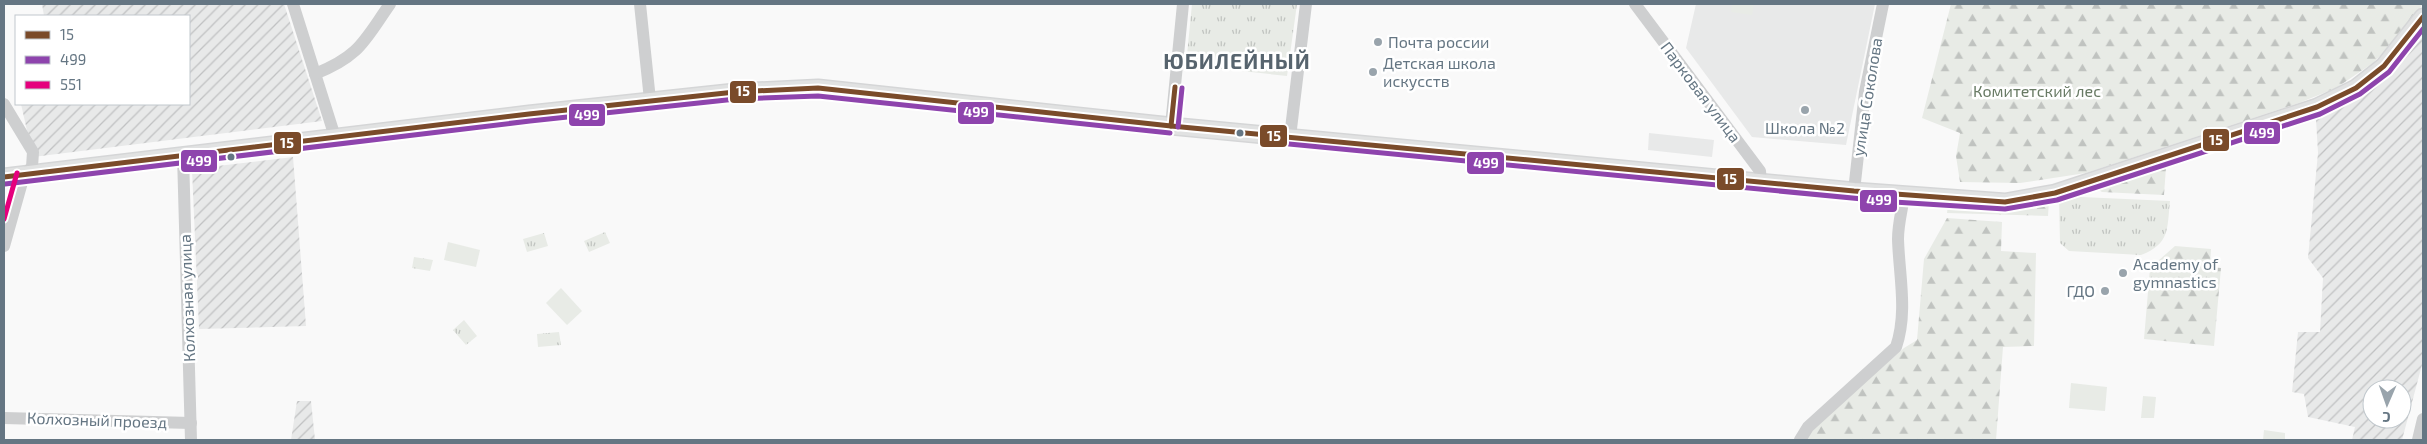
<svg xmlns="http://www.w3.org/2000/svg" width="2427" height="444" font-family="'Exo 2',sans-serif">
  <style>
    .built { fill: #e8e9e9 }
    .industrial { fill: url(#industrial-furrows); fill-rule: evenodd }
    .grass { fill: url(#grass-tufts) }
    .forest { fill: url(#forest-firs) }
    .garden { fill: #e8ebe6 }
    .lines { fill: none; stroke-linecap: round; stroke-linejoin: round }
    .major-casing { stroke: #d5d6d7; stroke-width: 19 }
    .minor { stroke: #cecfd0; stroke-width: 12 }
    .major { stroke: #e1e2e2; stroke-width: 16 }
    .bus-1-casing { stroke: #fff; stroke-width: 9 }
    .bus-2-casing { stroke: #fff; stroke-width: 9 }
    .bus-3-casing { stroke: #fff; stroke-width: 9 }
    .bus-1 { stroke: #7a4b2a; stroke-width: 5 }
    .bus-2 { stroke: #8e44ad; stroke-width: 5 }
    .bus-3 { stroke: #e5007d; stroke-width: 5 }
    .poi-dot { fill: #99a4ac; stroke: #fff; stroke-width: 2 }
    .bus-dot { fill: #657683; stroke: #fff; stroke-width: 2 }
    .labels { text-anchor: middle; stroke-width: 5; stroke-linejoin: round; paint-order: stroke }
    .poi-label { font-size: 16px; fill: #657683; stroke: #fff; text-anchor: start }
    .park-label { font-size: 16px; fill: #687a64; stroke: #fff }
    .street-label { font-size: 16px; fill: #657683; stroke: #fff }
    .district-label { font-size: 21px; font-weight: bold; letter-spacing: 1px; fill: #57646e; stroke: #fff }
    .line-badge { stroke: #fff; stroke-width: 2 }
    .badge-label { font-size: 14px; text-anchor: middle; font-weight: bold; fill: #fff }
  </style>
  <defs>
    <pattern id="industrial-furrows" width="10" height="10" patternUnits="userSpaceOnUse" patternTransform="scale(1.25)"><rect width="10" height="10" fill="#e8e9e9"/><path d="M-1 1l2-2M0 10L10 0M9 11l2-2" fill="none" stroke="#c0c1c2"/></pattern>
    <pattern id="grass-tufts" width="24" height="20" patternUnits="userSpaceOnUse" patternTransform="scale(1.25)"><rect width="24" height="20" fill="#e8ebe6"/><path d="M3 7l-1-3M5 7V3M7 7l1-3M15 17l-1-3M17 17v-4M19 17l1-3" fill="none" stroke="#c0c3c0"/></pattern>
    <pattern id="forest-firs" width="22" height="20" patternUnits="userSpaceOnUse" patternTransform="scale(1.25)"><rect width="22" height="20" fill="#e8ebe6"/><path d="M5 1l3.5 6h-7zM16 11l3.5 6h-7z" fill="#c0c3c0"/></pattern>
  </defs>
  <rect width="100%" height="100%" fill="#f9f9f9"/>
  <!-- built -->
  <g class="built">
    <polygon points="1696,4 1875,4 1846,145 1752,137 1686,48"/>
    <polygon points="1649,133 1714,140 1712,157 1648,150"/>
  </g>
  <!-- industrial -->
  <g class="industrial">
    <polygon points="42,4 284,4 322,121 33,157 21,104 189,104 189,16 44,16"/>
    <path d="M2423 30V361L2402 440H2352L2355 427 2308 417 2304 394 2292 392 2298 332H2320L2323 278 2308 258 2318 153 2316 119 2347 104 2391 74ZM2372 389H2402V419H2372Z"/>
    <polygon points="293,157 306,326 199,329 192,169"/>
    <polygon points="297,401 311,401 315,440 291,440"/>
  </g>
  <!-- grass -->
  <g class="grass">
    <polygon points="1192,4 1297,4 1287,76 1186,65"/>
    <path d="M2059 196 2170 201C2167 229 2170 244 2141 255L2069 251 2060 243Z"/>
    <polygon points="605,232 610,243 589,252 584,241"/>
    <polygon points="544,233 548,246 527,252 523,239"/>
    <polygon points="414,257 433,260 430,271 412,268"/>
    <polygon points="464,320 477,336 466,345 453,330"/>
    <polygon points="559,332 561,345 538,347 537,334"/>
  </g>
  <!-- forest -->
  <g class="forest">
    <polygon points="1951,4 2423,4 2402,33 2373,63 2336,88 2299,103 2086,173 2020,183 1960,182 1956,156 1960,133 1922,118"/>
    <polygon points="2166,167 2164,195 2102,192 2094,187"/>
    <polygon points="2049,200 2048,216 1947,213 1948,205"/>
    <polygon points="1947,218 2002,222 2001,251 2036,253 2034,346 2003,347 1996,440 1807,440 1808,432 1904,348 1917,340 1924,259"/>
    <polygon points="2175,246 2211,249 2210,267 2221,268 2214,346 2144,339 2150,268"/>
  </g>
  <!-- garden -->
  <g class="garden">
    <polygon points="1732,4 1754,4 1752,15 1731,12"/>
    <polygon points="448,242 480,250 476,267 444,260"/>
    <polygon points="561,288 582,311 567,325 546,303"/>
    <polygon points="2071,383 2107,387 2105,411 2069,408"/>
    <polygon points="2143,396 2156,397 2154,418 2141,418"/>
    <polygon points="2264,430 2285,433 2285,440 2263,440"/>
  </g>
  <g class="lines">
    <!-- major casing -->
    <g class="major-casing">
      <polyline id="major" points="4,177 529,114 735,92 818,88 1171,126 1854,191 2005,202 2055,193 2317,107 2356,88 2384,66 2423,17"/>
    </g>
    <!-- minor -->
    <g class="minor">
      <polyline points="293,4 335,137"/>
      <polyline points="640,4 650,100"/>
      <polyline points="1635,4 1760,171 1761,182"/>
      <path d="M315 74C360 56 364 41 390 4"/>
      <polyline points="4,104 33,152 32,167 24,175 4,246"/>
      <polyline points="1171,126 1183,4"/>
      <polyline points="1290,137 1306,4"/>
      <polyline points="183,155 191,440"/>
      <polyline points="1854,191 1865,92 1883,4"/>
      <polyline points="4,418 191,423"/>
      <path d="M1800 440 1808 427 1896 347C1908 312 1899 275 1898 239 1898 224 1902 210 1904 196"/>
      <polyline points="2418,440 2423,419"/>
    </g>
    <!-- major -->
    <use href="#major" class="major"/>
    <!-- bus-1 casing -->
    <g class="bus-1-casing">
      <g id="bus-1">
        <polyline points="1171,126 1175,87"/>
        <polyline points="4,177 529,114 735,92 818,88 1171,126 1854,191 2005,202 2055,193 2317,107 2356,88 2384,66 2423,17"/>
      </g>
    </g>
    <!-- bus-2 casing -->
    <g class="bus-2-casing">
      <g id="bus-2">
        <polyline points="1178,127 1182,88"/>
        <polyline points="1289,144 1894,202 2005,209 2057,200 2320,114 2360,94 2389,72 2423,29"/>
        <polyline points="5,184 530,121 736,99 818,96 1170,133"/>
      </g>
    </g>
    <!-- bus-3 casing -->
    <g class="bus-3-casing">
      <polyline id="bus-3" points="4,219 17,173"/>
    </g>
    <!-- bus-1 -->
    <use href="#bus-1" class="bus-1"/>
    <!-- bus-2 -->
    <use href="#bus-2" class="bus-2"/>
    <!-- bus-3 -->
    <use href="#bus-3" class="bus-3"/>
  </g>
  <!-- markers -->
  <g class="poi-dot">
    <circle cx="1378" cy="42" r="5"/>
    <circle cx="1373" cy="72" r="5"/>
    <circle cx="1805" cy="110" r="5"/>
    <circle cx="2123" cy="273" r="5"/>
    <circle cx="2105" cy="291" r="5"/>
  </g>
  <g class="bus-dot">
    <circle cx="1240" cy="133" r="4.5"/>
    <circle cx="231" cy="157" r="4.5"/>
  </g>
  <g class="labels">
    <!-- poi labels -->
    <g class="poi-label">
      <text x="1388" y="48">Почта россии</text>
      <text x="1383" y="69">Детская школа<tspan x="1383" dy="18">искусств</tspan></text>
      <text x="1805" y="134" text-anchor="middle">Школа №2</text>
      <text x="2133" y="270">Academy of<tspan x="2133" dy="18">gymnastics</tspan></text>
      <text x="2095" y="297" text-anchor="end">ГДО</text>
    </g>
    <!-- park labels -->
    <g class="park-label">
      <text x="2037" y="97">Комитетский лес</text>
    </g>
    <!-- street labels -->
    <g class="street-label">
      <text transform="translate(1701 92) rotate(53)" y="6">Парковая улица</text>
      <text transform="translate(1867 97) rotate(-81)" y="6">улица Соколова</text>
      <text transform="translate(187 298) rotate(-92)" y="6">Колхозная улица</text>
      <text transform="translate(97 420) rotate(2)" y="6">Колхозный проезд</text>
    </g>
    <!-- district labels -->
    <g class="district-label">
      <text x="1237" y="69">ЮБИЛЕЙНЫЙ</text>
    </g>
  </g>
  <g class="line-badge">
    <rect x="729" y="80" width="28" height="24" rx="5" fill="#7a4b2a"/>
    <rect x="957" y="101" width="38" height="24" rx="5" fill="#8e44ad"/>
    <rect x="568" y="103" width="38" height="24" rx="5" fill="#8e44ad"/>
    <rect x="2243" y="121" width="38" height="24" rx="5" fill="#8e44ad"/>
    <rect x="1259" y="124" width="29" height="24" rx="5" fill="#7a4b2a"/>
    <rect x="2202" y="128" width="28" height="24" rx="5" fill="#7a4b2a"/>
    <rect x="273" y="131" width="29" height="24" rx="5" fill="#7a4b2a"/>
    <rect x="180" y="149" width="38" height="24" rx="5" fill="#8e44ad"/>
    <rect x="1466" y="151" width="39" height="24" rx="5" fill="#8e44ad"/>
    <rect x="1716" y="167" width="29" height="24" rx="5" fill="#7a4b2a"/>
    <rect x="1859" y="189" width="39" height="24" rx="5" fill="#8e44ad"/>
  </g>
  <g class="badge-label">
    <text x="743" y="96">15</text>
    <text x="976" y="117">499</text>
    <text x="587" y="120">499</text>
    <text x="2262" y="138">499</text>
    <text x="1274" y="141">15</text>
    <text x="2216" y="145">15</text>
    <text x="287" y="148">15</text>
    <text x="199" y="166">499</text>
    <text x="1486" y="168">499</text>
    <text x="1730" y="184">15</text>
    <text x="1879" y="205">499</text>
  </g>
  <!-- border -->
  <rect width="2427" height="444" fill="none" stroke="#657683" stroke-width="10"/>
  <!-- legend -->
  <rect x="15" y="15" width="175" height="90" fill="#ffffff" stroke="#c1c8cd"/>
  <rect x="25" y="31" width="25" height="8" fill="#7a4b2a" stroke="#c1c8cd"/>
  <text x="60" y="40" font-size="15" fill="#657683">15</text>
  <rect x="25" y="56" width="25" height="8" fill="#8e44ad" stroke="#c1c8cd"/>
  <text x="60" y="65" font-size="15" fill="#657683">499</text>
  <rect x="25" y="81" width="25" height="8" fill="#e5007d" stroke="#c1c8cd"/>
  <text x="60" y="90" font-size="15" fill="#657683">551</text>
  <!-- north arrow -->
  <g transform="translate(2387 404) rotate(182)"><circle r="24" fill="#ffffff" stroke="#c1c8cd"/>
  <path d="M0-4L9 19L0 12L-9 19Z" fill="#99a4ac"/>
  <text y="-8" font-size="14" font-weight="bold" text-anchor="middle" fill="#657683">С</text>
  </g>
</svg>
